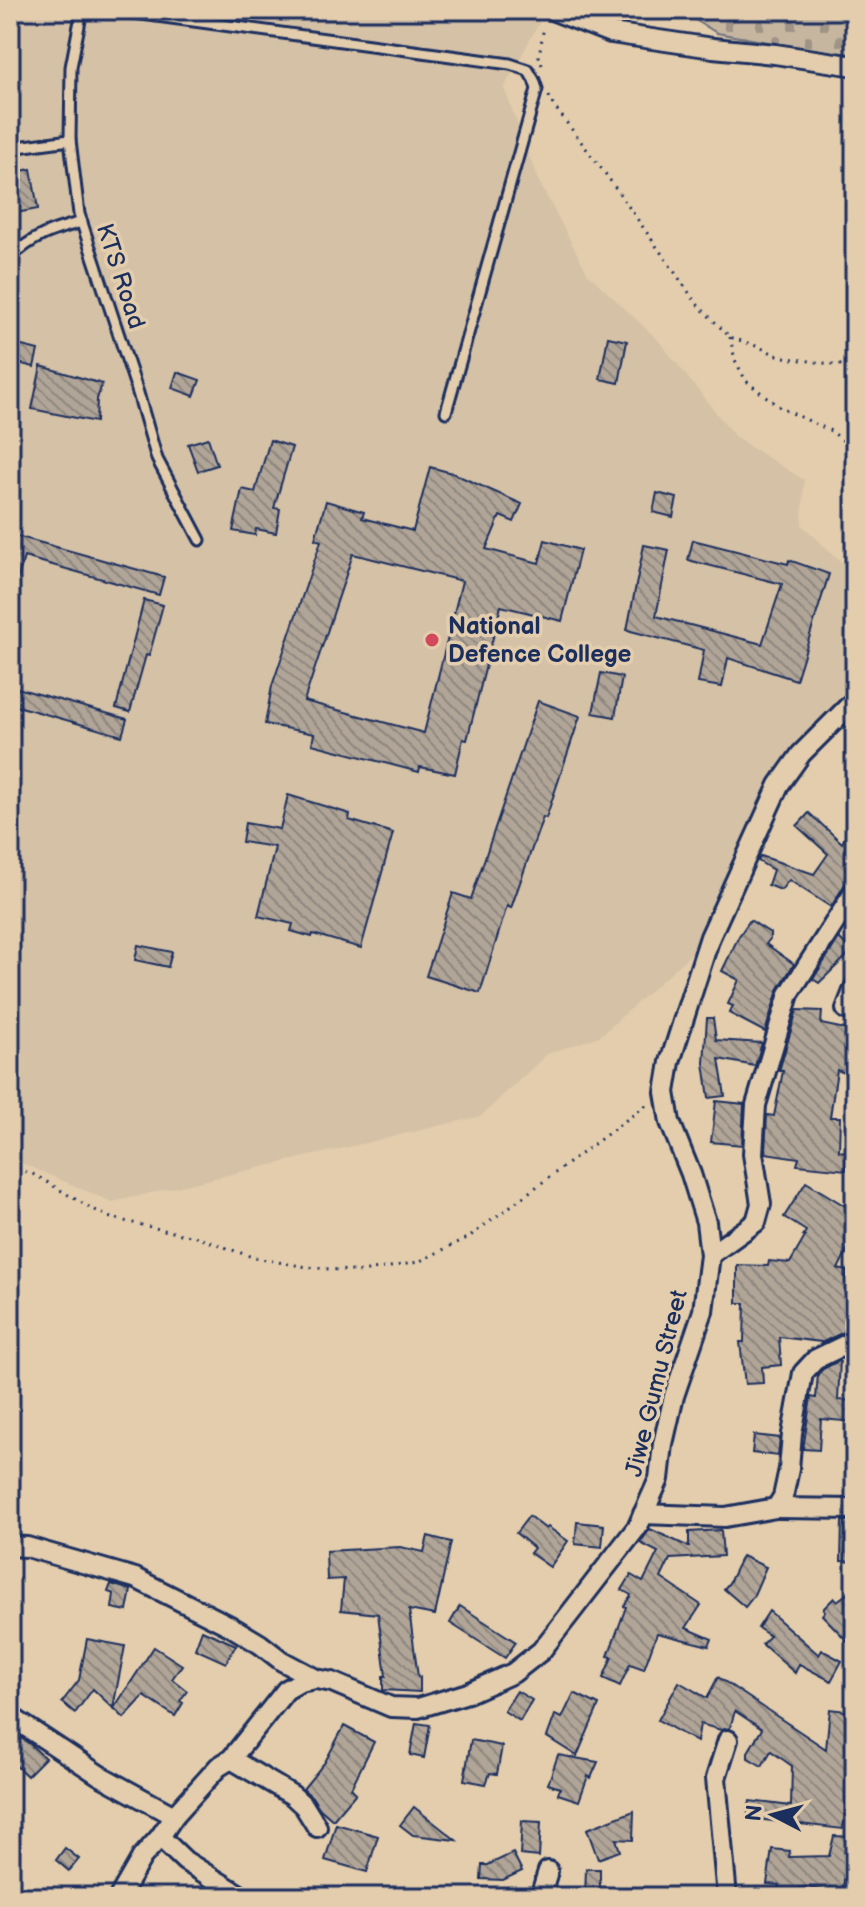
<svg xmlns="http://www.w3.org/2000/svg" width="865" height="1907" font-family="'Balsamiq Sans',sans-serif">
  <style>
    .built { fill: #d4c1a6 }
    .cemetery { fill: url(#cemetery-stones); stroke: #70727f; stroke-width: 2 }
    .building { fill: url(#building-back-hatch); stroke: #1b2f5e; stroke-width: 2; fill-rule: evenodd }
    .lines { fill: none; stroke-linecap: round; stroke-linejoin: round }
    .lane-casing { stroke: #1b2f5e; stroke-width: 15 }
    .street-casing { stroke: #1b2f5e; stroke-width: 24 }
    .path { stroke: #1b2f5e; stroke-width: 3; stroke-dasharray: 2 6; stroke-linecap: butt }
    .lane { stroke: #e3cdac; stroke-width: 9 }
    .street { stroke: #e3cdac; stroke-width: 18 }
    .poi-dot { fill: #d1495b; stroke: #e3cdac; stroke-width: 3 }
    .labels { text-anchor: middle; stroke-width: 7; stroke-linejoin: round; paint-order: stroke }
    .street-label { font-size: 24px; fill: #1b2f5e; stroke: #e3cdac }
    .poi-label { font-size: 24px; font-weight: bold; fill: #1b2f5e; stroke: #e3cdac; text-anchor: start }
  </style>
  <defs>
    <pattern id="cemetery-stones" width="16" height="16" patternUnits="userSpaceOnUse" patternTransform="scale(2)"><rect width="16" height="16" fill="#c6b6a0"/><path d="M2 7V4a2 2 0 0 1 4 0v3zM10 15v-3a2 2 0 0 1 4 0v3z" fill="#a09486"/></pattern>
    <pattern id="building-back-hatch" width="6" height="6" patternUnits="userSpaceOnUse" patternTransform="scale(2)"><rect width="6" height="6" fill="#b1a598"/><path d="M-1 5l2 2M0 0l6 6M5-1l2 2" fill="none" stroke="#8f877f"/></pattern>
  </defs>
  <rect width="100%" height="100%" fill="#e3cdac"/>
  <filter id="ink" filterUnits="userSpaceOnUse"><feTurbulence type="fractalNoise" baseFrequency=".0125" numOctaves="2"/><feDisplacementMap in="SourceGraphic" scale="16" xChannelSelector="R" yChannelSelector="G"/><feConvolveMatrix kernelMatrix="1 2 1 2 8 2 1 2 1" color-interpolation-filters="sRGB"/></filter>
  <g filter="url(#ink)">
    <!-- built -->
    <polygon class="built" points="10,10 546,10 504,88 538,180 588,274 658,340 736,438 804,480 802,525 855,575 855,705 769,794 700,946 600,1036 547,1054 481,1116 112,1202 10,1158"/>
    <!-- cemetery -->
    <polygon class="cemetery" points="586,10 855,10 855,55 802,48 717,33 687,15 617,22"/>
    <!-- building -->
    <g class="building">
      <polygon points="31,169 38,209 10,214 10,173"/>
      <polygon points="608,337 627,341 619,383 600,379"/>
      <polygon points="10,343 38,350 34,367 10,361"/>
      <polygon points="41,366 102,384 97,399 96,422 32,409"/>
      <polygon points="177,372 200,380 194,396 172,388"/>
      <polygon points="208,438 217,465 198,471 188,444"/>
      <polygon points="270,440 292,447 274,508 280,509 276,533 256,529 255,535 233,531 242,489 255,492"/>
      <path d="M430 467 452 473 522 504 514 522 500 516 486 549 539 563 545 540 580 550 562 621 501 606 467 740 463 739 455 774 420 767 419 772 312 744 314 734 265 724 272 686 321 541 315 539 326 501 364 512 362 518 413 531ZM353 554 462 581 424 733 304 701Z"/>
      <polygon points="657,493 677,498 673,517 653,512"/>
      <polygon points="13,535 164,577 159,595 24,557 14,592 10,592 10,544"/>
      <polygon points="693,540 788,564 789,560 829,574 796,680 728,658 722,687 698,683 704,650 627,630 644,545 669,550 656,616 762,644 782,584 688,560"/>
      <polygon points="144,600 163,605 149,656 146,655 130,712 116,708"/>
      <polygon points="601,673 622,677 615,717 593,713"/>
      <polygon points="10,686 127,719 122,736 10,704"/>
      <polygon points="538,701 580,716 546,818 543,817 511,908 507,906 480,993 426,976 453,893 471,899"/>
      <polygon points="288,795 350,814 349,820 393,833 361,948 313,934 312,937 291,931 293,924 258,916 275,847 242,842 245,823 280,829"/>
      <polygon points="809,813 842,843 855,819 855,879 845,884 831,907 789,880 781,890 768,885 773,870 758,861 761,856 814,874 828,854 797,826"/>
      <polygon points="750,920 770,933 770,939 766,944 794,964 778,990 765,1032 729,1013 733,1006 728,1004 739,980 722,971 739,936"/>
      <polygon points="839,938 852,951 819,983 813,979"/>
      <polygon points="138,945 172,952 168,967 135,960"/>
      <polygon points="797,1010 822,1011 821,1024 855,1031 855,1077 837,1070 830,1117 840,1117 839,1151 847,1152 846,1170 797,1165 799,1158 765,1153 767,1115 774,1116 783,1071 779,1071"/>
      <polygon points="707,1018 713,1018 716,1040 762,1043 755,1066 719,1059 725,1096 709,1098 704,1063"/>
      <polygon points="716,1101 744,1104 742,1145 711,1142"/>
      <polygon points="806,1182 855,1212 855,1218 846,1233 854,1237 838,1269 847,1271 846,1278 855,1276 855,1304 850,1304 846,1331 821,1343 821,1342 779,1337 781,1365 762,1367 763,1383 745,1384 740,1342 744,1342 745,1303 737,1303 737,1265 768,1266 769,1261 790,1263 805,1237 803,1236 806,1231 784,1217"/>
      <polygon points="840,1360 838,1400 855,1401 855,1422 821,1419 819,1450 803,1449 811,1397 816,1398 818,1374 823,1369"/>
      <polygon points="754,1435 780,1438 778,1456 752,1453"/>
      <polygon points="529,1516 546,1529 548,1527 568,1541 550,1567 530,1553 534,1548 516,1533"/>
      <polygon points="842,1521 855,1521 855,1562 841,1561"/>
      <polygon points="577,1522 604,1525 602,1547 575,1544"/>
      <polygon points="650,1529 689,1547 689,1532 721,1530 723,1556 670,1559 661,1578 701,1605 686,1628 712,1639 709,1646 657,1633 644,1669 630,1664 620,1686 603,1678 612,1657 608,1656 626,1607 624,1606 631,1595 622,1590 631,1575 643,1582 658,1552 640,1543"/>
      <polygon points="428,1536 451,1542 435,1615 409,1610 418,1677 420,1677 420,1692 383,1690 383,1676 386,1676 378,1614 341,1610 344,1579 327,1580 326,1551 400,1547 424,1552"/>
      <polygon points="742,1556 766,1567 753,1597 745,1607 724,1589 729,1583"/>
      <polygon points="111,1584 131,1590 127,1611 112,1608 114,1594 108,1592"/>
      <polygon points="855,1588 855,1649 822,1615 825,1611 823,1609 834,1598 837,1601"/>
      <polygon points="460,1606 516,1642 505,1658 450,1623"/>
      <polygon points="769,1611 819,1655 822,1650 842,1661 831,1681 799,1664 795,1673 762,1644 770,1636 758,1628"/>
      <polygon points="202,1630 236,1645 226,1663 195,1649"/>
      <polygon points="87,1639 125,1646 113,1708 93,1689 75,1713 62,1702 79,1680"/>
      <polygon points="154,1647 182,1665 172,1679 187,1691 180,1701 183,1703 175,1716 144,1696 124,1718 114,1708"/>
      <polygon points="718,1677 826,1749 830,1709 854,1712 855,1780 849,1779 843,1829 747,1818 750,1801 791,1806 792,1766 771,1751 762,1766 748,1758 748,1752 762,1729 735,1711 730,1728 721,1730 700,1724 697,1742 658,1720 679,1682 707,1698"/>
      <polygon points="517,1691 532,1700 520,1721 504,1711"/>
      <polygon points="574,1693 599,1705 577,1756 547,1737 555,1715 562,1718"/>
      <polygon points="416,1723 430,1725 424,1758 410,1755"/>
      <polygon points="344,1726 374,1742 351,1788 356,1793 333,1820 320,1809 312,1797 303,1789 325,1762"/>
      <polygon points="18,1736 30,1744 45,1758 27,1776 10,1760 10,1744"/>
      <polygon points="471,1740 502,1746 497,1774 490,1773 486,1784 464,1780"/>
      <polygon points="558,1755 598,1762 591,1778 588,1776 579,1801 558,1794 560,1788 548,1784"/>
      <polygon points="414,1807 456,1840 413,1835 400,1825"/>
      <polygon points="634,1811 633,1840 616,1839 620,1851 598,1859 587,1829"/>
      <polygon points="522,1821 541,1822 539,1857 520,1855"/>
      <polygon points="336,1824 378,1836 367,1872 325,1860"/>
      <polygon points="834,1836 855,1837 855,1864 848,1863 841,1895 807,1887 799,1888 797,1897 776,1897 779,1885 767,1884 772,1849 790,1851 789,1857 829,1856"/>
      <polygon points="65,1848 79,1859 69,1871 56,1860"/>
      <polygon points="513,1853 522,1871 503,1880 481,1879 482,1865 488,1865"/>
      <polygon points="586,1869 600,1869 600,1897 585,1897"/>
    </g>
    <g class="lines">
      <!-- lane casing -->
      <g class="lane-casing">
        <g id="lane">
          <polyline points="82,10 71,67 70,140 79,214 138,393 157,459 200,540"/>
          <polyline points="112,10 510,64 528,70 534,80 537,89 446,412"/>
          <polyline points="10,148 70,140"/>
          <path d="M10 258C33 236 52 230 82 222"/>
        </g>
      </g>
      <!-- street casing -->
      <g class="street-casing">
        <g id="street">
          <polyline points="552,10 611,33 713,48 775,54 855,66"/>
          <polyline points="846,1009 855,986"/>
          <polyline points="710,1255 756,1222 761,1204 753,1154 756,1105 789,994 855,891"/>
          <polyline points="776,1508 855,1509"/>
          <polyline points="643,1514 725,1517 776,1508 783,1497 789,1469 792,1434 803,1373 816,1359 855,1340"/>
          <polyline points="10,1546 27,1547 135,1578 230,1626 260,1644 282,1661 316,1679"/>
          <polyline points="10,1716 99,1775 174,1816"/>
          <polyline points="231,1759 292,1795 304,1806 317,1827"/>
          <polyline points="160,1837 185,1861 243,1897"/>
          <polyline points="119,1897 142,1857 160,1837 174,1816 218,1767 231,1759 286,1690 300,1682 316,1679 332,1682 391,1707 418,1708 468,1693 513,1673 541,1651 638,1526 659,1479 663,1444 674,1396 703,1311 710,1255 706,1222 691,1174 670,1122 665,1092 670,1062 710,937 779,785 801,754 855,700"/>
          <polyline points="540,1897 548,1871"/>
          <polyline points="727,1897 716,1778 728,1740"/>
        </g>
      </g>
      <!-- path -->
      <g class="path">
        <polyline points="542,65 539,56 544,26"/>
        <polyline points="549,96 551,102 607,176 697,304 730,337 759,347 779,356 794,359 839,365 855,364"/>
        <polyline points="730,337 735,360 746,381 781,408 831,431 855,450"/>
        <polyline points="10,1166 35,1175 87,1206 111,1218 199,1238 255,1258 307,1267 362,1272 418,1262 469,1237 649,1103"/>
      </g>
      <!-- lane -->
      <use href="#lane" class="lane"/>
      <!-- street -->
      <use href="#street" class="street"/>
    </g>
  </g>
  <!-- markers -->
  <circle class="poi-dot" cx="432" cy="640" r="8"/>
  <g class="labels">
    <!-- street labels -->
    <g class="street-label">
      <text transform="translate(121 276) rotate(72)" y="8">KTS Road</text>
      <text transform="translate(656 1383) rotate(-76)" y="8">Jiwe Gumu Street</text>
    </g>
    <!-- poi labels -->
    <g class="poi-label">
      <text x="448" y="634">National<tspan x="448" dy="28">Defence College</tspan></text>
    </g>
  </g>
  <!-- margin -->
  <rect width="865" height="1907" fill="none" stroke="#e3cdac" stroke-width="40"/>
  <rect x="20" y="20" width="825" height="1867" fill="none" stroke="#1b2f5e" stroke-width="3" filter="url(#ink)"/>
  <!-- north arrow -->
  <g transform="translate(773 1815) rotate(276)" stroke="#e3cdac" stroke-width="6" paint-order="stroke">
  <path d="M0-6L14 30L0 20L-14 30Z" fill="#1b2f5e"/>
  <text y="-12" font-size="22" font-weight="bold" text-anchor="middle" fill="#1b2f5e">N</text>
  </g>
</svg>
